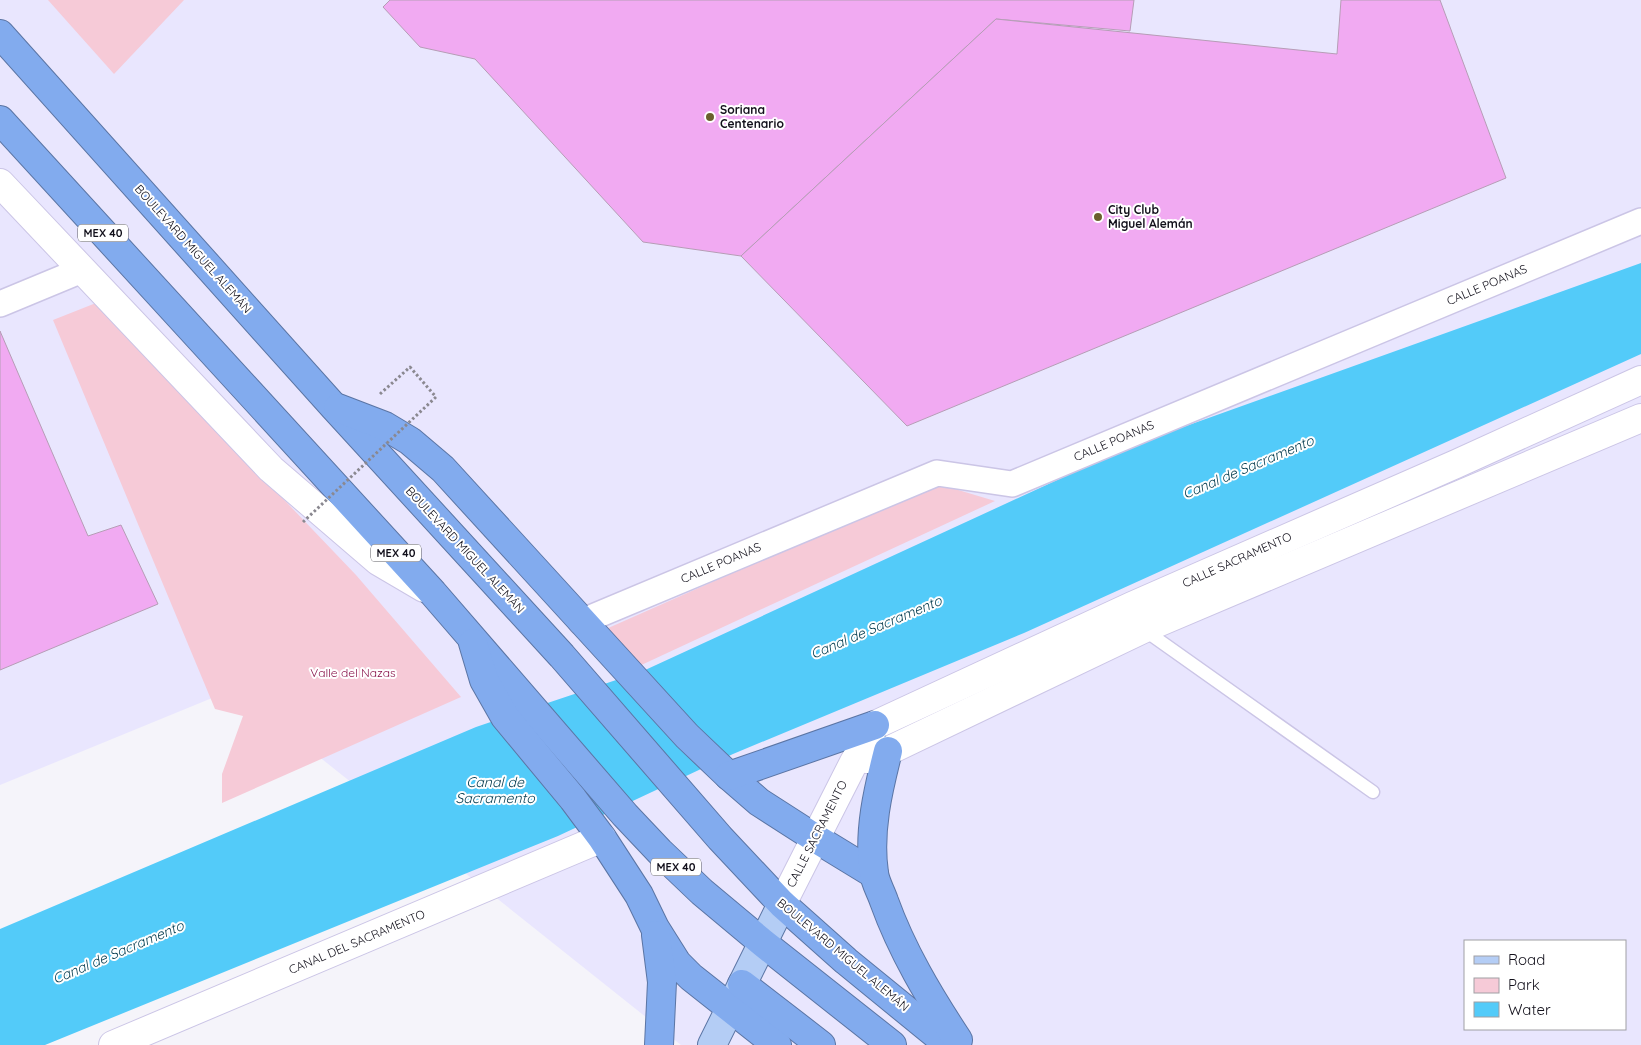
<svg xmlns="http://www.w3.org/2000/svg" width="1641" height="1045" font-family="Quicksand,sans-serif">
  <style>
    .built { fill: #e9e6fe; fill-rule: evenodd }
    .green { fill: #f6cad7 }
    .water { fill: #53cbf9 }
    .building { fill: #f1aaf2; stroke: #b69db6 }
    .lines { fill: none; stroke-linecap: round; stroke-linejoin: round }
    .lane-casing { stroke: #cbc5e6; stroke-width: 15 }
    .street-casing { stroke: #cbc5e6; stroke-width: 28 }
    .secondary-casing { stroke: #cbc5e6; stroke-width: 30 }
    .primary-casing { stroke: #5b75a4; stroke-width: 30 }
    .highway-casing { stroke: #5b75a4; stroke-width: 30 }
    .path { stroke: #8a8890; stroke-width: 3; stroke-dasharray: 2.5 2.5; stroke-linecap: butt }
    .lane { stroke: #fff; stroke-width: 12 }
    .street { stroke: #fff; stroke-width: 25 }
    .secondary { stroke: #fff; stroke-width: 28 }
    .primary { stroke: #b4cdf5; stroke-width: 28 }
    .highway { stroke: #82abee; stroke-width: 28 }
    .path-bridge { stroke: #8a8890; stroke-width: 3; stroke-dasharray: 2.5 2.5; stroke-linecap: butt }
    .poi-dot { fill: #6a602d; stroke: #fff; stroke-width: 2 }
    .labels { text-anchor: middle; stroke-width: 4; stroke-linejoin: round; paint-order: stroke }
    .shield { fill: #fff; stroke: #59585f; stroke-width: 1 }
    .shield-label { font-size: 11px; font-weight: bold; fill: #12101b }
    .poi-label { font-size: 12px; font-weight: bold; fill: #12101b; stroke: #fff; text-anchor: start }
    .street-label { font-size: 12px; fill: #12101b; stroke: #fff }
    .park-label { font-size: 12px; fill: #88134a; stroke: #fff }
    .water-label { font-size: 14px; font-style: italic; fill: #033b4e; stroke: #fff }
  </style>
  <rect width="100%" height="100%" fill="#f5f4fa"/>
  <!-- built -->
  <path class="built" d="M0 0H1641V1045H681L234 689 0 785ZM1465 941H1625V1029H1465Z"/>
  <!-- green -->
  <g class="green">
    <polygon points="48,0 184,0 114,74"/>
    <polygon points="96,303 356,575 461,697 222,803 222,774 243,716 215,709 53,320"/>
    <polygon points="935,483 995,501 637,667 606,629"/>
  </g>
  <!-- water -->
  <polygon class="water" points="1641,263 1641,354 1024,633 733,754 558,836 45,1045 0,1045 0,929 476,727 643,671 1133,445"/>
  <!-- building -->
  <g class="building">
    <polygon points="390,0 1134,0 1130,31 996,19 741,256 643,242 475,59 420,47 383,7"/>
    <polygon points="1341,0 1440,0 1506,178 907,426 741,256 996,19 1337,54"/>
    <polygon points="0,331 88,536 121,525 158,604 0,670"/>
  </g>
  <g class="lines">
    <!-- lane casing -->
    <g class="lane-casing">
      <polyline id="lane" points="1143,629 1373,792"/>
    </g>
    <!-- street casing -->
    <g class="street-casing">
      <g id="street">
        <polyline points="0,304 82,270"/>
        <polyline points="581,622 937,473 1012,484 1641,221"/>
      </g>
    </g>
    <!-- secondary casing -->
    <g class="secondary-casing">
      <g id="secondary">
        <polyline points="0,183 271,469 378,561 424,588"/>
        <polyline points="866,759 888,751 1143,629 1641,418"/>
        <polyline points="782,904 853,764 875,725 1132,606 1456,464 1641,380"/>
        <polyline points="113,1045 602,838"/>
      </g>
    </g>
    <!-- primary casing -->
    <g class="primary-casing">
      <polyline id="primary" points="712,1045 782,904"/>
    </g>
    <!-- highway casing -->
    <g class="highway-casing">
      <g id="highway">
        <polyline points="0,34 334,407 562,656 720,838 782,904 846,961 949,1045"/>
        <polyline points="0,120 433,593 625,815 660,852 702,892 763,943 892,1045"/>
        <polyline points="338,408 385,426 410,441 443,469 687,736 729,776 759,802 815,838 874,874"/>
        <polyline points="473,643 484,680 505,717 573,799 602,838 639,895 655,928 677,963 691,977 777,1045"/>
        <path d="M888 751C878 790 868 832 874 873 875 882 881 892 884 901 902 951 929 996 958 1040"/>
        <polyline points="729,776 875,725"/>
        <polyline points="656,935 662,982 659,1045"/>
        <polyline points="742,984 821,1045"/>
      </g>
    </g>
    <!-- path -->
    <polyline class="path" points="380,394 410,367 436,397"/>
    <!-- lane -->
    <use href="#lane" class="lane"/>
    <!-- street -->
    <use href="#street" class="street"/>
    <!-- secondary -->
    <use href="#secondary" class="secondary"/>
    <!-- primary -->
    <use href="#primary" class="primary"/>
    <!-- highway -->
    <use href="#highway" class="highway"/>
    <!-- path-bridge -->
    <polyline class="path-bridge" points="303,522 436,397"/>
  </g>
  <!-- markers -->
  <g class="poi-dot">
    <circle cx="710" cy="117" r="5"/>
    <circle cx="1098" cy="217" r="5"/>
  </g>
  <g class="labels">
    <!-- shield labels -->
    <g class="shield">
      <rect x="78" y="224.5" width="50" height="17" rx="4"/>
      <rect x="371" y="544.5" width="50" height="17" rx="4"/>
      <rect x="651" y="858.5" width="50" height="17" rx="4"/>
    </g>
    <g class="shield-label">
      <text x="103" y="237">MEX 40</text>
      <text x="396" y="557">MEX 40</text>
      <text x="676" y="871">MEX 40</text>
    </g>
    <!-- poi labels -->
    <g class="poi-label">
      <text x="720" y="114">Soriana<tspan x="720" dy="14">Centenario</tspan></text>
      <text x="1108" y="214">City Club<tspan x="1108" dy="14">Miguel Alemán</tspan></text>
    </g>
    <!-- street labels -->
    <g class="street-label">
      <text transform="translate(193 249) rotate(48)" y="4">BOULEVARD MIGUEL ALEMÁN</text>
      <text transform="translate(1487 285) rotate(-23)" y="4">CALLE POANAS</text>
      <text transform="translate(1114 441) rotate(-23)" y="4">CALLE POANAS</text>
      <text transform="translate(465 550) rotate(47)" y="4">BOULEVARD MIGUEL ALEMÁN</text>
      <text transform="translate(1237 560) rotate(-24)" y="4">CALLE SACRAMENTO</text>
      <text transform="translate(721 563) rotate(-23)" y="4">CALLE POANAS</text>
      <text transform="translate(817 834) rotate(-63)" y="4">CALLE SACRAMENTO</text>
      <text transform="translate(357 942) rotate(-23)" y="4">CANAL DEL SACRAMENTO</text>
      <text transform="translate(843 955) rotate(40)" y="4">BOULEVARD MIGUEL ALEMÁN</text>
    </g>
    <!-- park labels -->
    <g class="park-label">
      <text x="353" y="677">Valle del Nazas</text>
    </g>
    <!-- water labels -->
    <g class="water-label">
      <text transform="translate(1248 467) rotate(-23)" y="5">Canal de Sacramento</text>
      <text transform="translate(876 627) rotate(-23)" y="5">Canal de Sacramento</text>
      <text x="495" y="787">Canal de<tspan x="495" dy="16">Sacramento</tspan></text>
      <text transform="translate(118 952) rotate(-23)" y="5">Canal de Sacramento</text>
    </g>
  </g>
  <!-- legend -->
  <rect x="1464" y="940" width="162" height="90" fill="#ffffff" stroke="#a09fa4"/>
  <rect x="1474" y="956" width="25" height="8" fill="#b4cdf5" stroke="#a09fa4"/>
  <text x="1508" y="965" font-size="15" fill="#12101b">Road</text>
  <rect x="1474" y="978" width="25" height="15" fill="#f6cad7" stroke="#a09fa4"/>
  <text x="1508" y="990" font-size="15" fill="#12101b">Park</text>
  <rect x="1474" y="1002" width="25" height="15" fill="#53cbf9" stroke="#a09fa4"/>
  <text x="1508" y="1015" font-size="15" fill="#12101b">Water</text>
</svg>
